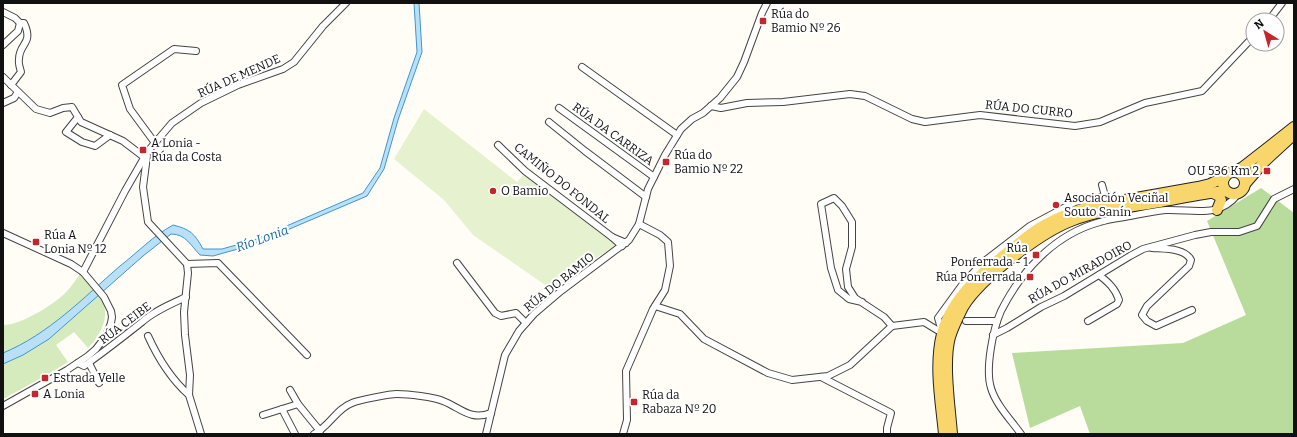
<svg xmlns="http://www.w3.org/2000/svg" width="1297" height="437" font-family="Bitter,serif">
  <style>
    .green { fill: #d5ebbd }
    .forest { fill: #b9dc9c }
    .pitch { fill: #e6f2cf }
    .water { fill: #b9e0f7; stroke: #3f96cf }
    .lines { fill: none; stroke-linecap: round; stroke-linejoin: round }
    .minor-casing { stroke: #444; stroke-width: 8 }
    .primary-casing { stroke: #222; stroke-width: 12 }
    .minor { stroke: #fff; stroke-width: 6 }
    .primary { stroke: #f9d66b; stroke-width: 10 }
    .poi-dot { fill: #c4262e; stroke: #fff; stroke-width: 1.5 }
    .labels { text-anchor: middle; stroke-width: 4; stroke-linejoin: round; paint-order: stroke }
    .poi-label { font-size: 12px; fill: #111; stroke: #fff; text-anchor: start }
    .street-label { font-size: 12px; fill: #111; stroke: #fff }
    .water-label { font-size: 13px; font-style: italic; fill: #1768a6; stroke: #fff }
  </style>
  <rect width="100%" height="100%" fill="#fffdf5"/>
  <!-- green -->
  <path class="green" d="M80 274C87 283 97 291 102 301 111 317 99 337 88 348L74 332 56 345 68 362 45 376 3 399V325C17 326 46 309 57 300 67 293 73 284 80 274Z"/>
  <!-- forest -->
  <polygon class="forest" points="1261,188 1294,213 1294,434 1090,434 1080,406 1030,428 1012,353 1183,343 1246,315 1207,221"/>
  <!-- pitch -->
  <polygon class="pitch" points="424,109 517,182 527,171 620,242 551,289 473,235 444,200 394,159"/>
  <!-- water -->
  <path class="water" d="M414 3H419L422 52 398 120 384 169 367 196 252 245 213 256 200 255C191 246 186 234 171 234L143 256 49 339 23 355 3 364V353C49 334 83 298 120 266 138 252 153 236 173 225 190 229 195 234 203 249H222L254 240 363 193 380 168 394 118 417 52Z"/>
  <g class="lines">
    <!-- minor casing -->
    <g class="minor-casing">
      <g id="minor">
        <polyline points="3,12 15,18 20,23"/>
        <polyline points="1269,20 1282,3"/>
        <polyline points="3,45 18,31 20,23"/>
        <polyline points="582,67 677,135"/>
        <polyline points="3,77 36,109 50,113 63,108 72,107 81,122 123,141 144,157"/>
        <path d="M11 85 21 72C20 68 18 63 19 59 19 43 34 44 24 23H20"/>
        <polyline points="3,103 14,98 18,92"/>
        <polyline points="711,106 721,108 747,103 783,102 850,94 865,96 912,119 925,122 980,115 1075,126 1100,122 1145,103 1202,91 1253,37"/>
        <polyline points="559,108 654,177"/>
        <polyline points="78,117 66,132 82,142 95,146 110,135"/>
        <polyline points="549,122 585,151 646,197"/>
        <polyline points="155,143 130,109 122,85 174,49 196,51"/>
        <polyline points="498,145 525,171 612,237"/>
        <polyline points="147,156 143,187 148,222 187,264 188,273 184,312 185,335 190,375 189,395 201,434"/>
        <polyline points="3,233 71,264 83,272 104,297 111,311 112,317 111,323 106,336 96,349 88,356 67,370 3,406"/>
        <polyline points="622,246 612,237 626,243"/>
        <path d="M1152 248C1165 249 1185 248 1191 260L1189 266 1147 306 1142 315 1147 321 1156 326 1192 310"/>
        <polyline points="457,263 495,313 501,316 516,313 526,323"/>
        <polyline points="187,264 218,263 307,355"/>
        <polyline points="83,272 125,191 148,151 172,123 201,103 238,85 283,69 294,62 323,26 346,3"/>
        <polyline points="862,302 849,299 838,290 831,268 821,204 834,198 842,206 852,222 852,247 846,269 848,287 855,298 884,317 892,326"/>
        <polyline points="655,306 680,314 704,339 768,373 792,380 828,376 850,365 892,326 924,322 942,333"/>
        <polyline points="966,321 997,321"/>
        <path d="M1088 321 1117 304 1119 300C1115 288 1108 282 1099 275"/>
        <polyline points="942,332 938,318 962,285 982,263 1030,226 1075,202 1105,196 1102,185"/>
        <polyline points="993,335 1007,328 1041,307 1064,296 1130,256 1143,249 1195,235 1211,232 1239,232 1257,226 1274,199 1294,189"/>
        <path d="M148 336C158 358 171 379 189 395"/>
        <path d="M78 363 84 366C104 352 123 337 142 322 154 311 171 304 186 297"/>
        <polyline points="89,363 99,383"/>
        <polyline points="821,377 891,413 887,428 887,434"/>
        <polyline points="290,390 298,404 320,431"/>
        <polyline points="282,409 295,434"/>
        <polyline points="263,415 298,404"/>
        <path d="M314 434C329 427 336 409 352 403 359 400 390 394 397 394 408 394 434 397 443 401 461 408 470 421 491 413"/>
        <polyline points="486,434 505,355 519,331 534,314 561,291 629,240 639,224 648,189 665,155 681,129 692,119 703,113 720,98 737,77 744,62 762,13 767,3"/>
        <polyline points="623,434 627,420 626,371 653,309 665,290 670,266 668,242 660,235 639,224"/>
        <path d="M1021 434C1011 420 996 405 991 388 985 369 993 329 1001 311 1021 271 1055 234 1100 222 1109 219 1120 218 1130 216 1141 214 1154 211 1166 210 1193 209 1219 219 1238 194"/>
      </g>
    </g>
    <!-- primary casing -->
    <g class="primary-casing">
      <g id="primary">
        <circle cx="1234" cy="183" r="11"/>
        <polyline points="1234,172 1243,167 1294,127"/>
        <polyline points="1245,184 1264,162 1291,137"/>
        <polyline points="1213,193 1219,196 1221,200 1217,210"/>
        <path d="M944 434C941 402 934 366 942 334 951 297 985 270 1014 247 1024 239 1034 230 1046 224 1060 216 1075 211 1091 206L1198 187 1210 184 1225 177"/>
        <path d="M952 434C950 407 943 363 950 337 953 327 958 317 963 307 981 278 1040 233 1071 221 1099 210 1131 207 1160 202 1182 198 1204 193 1226 191"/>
      </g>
    </g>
    <!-- minor -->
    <use href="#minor" class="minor"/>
    <!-- primary -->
    <use href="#primary" class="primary"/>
  </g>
  <!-- markers -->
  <g class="poi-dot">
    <rect x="759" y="17" width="8" height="8" rx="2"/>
    <rect x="139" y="146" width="8" height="8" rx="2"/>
    <rect x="662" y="158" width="8" height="8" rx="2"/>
    <rect x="1263" y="167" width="8" height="8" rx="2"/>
    <circle cx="493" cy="191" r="4"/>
    <circle cx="1056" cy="205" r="4"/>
    <rect x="32" y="238" width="8" height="8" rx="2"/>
    <rect x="1032" y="251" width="8" height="8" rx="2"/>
    <rect x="1026" y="273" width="8" height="8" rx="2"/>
    <rect x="41" y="374" width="8" height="8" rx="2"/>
    <rect x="31" y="390" width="8" height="8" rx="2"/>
    <rect x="630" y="398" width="8" height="8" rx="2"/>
  </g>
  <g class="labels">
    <!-- poi labels -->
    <g class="poi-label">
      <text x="771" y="18">Rúa do<tspan x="771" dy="14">Bamio Nº 26</tspan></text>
      <text x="151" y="147">A Lonia -<tspan x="151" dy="14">Rúa da Costa</tspan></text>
      <text x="674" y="159">Rúa do<tspan x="674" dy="14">Bamio Nº 22</tspan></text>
      <text x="1259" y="175" text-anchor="end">OU 536 Km 2</text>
      <text x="501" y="195">O Bamio</text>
      <text x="1064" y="202">Asociación Veciñal<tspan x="1064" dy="14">Souto Sanín</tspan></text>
      <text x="44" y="239">Rúa A<tspan x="44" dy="14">Lonia Nº 12</tspan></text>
      <text x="1028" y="252" text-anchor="end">Rúa<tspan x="1028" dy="14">Ponferrada - 1</tspan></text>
      <text x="1022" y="281" text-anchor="end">Rúa Ponferrada</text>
      <text x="53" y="382">Estrada Velle</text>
      <text x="43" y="398">A Lonia</text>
      <text x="642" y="399">Rúa da<tspan x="642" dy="14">Rabaza Nº 20</tspan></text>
    </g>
    <!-- street labels -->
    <g class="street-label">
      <text transform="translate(239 76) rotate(-24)" y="4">RÚA DE MENDE</text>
      <text transform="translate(1029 109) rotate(6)" y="4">RÚA DO CURRO</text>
      <text transform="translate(613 134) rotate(36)" y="4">RÚA DA CARRIZA</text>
      <text transform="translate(562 183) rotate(39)" y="4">CAMIÑO DO FONDAL</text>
      <text transform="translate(1080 272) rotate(-29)" y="4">RÚA DO MIRADOIRO</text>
      <text transform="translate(559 282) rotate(-39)" y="4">RÚA DO BAMIO</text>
      <text transform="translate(125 323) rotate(-37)" y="4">RÚA CEIBE</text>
    </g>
    <!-- water labels -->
    <g class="water-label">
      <text transform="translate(262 238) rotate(-20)" y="5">Río Lonia</text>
    </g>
  </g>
  <!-- border -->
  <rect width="1297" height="437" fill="none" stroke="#111111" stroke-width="8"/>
  <!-- north arrow -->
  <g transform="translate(1265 32) rotate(323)"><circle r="19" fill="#ffffff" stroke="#a0a0a0"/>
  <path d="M0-3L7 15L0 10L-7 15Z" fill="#c4262e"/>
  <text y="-6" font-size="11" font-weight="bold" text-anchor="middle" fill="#111111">N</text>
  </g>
</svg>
